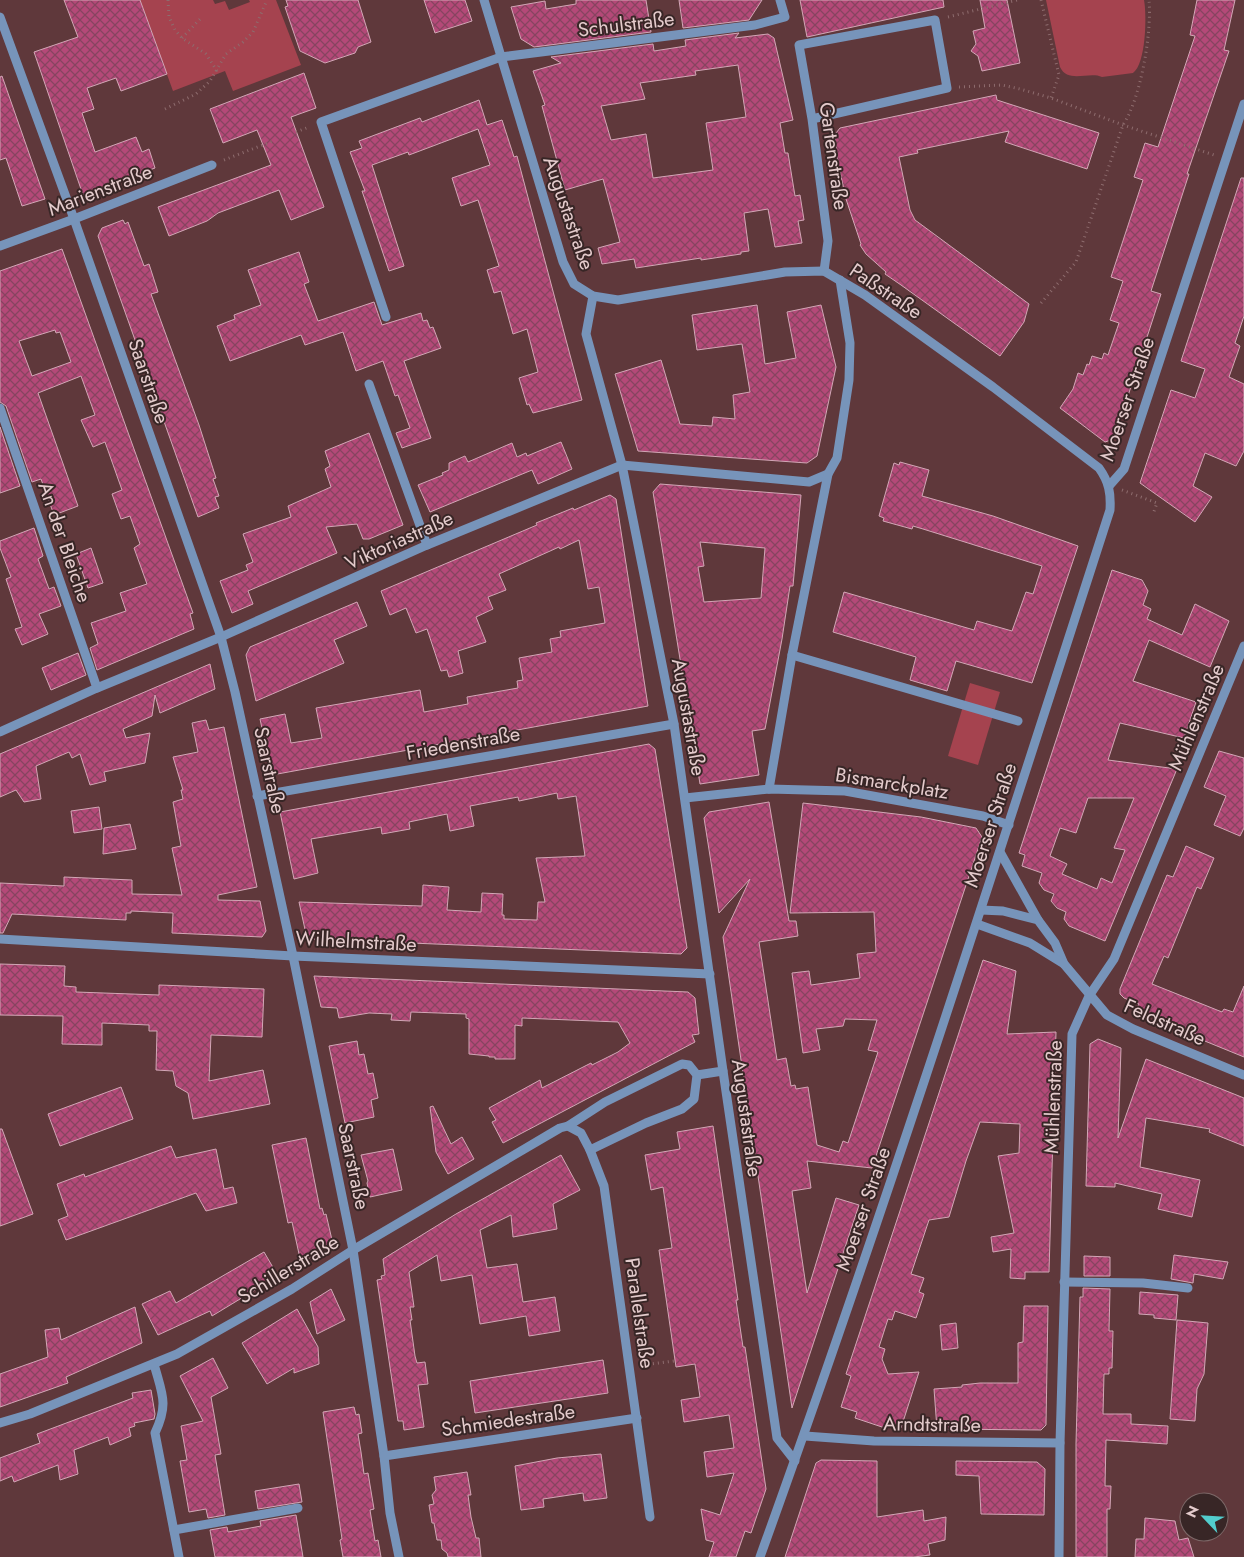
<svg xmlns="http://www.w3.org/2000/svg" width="1244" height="1557" font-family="Jost,sans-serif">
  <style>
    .green { fill: #a5434f }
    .building { fill: url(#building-cross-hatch); stroke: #d2a7b6; fill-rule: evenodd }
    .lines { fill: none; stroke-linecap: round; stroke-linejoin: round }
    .path { stroke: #8e6c6e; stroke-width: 3; stroke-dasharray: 1 4; stroke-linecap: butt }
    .minor { stroke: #7794ba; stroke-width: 9 }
    .labels { text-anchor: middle; stroke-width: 4; stroke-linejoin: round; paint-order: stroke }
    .street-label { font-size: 20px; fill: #e4cbcc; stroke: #382626 }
  </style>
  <defs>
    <pattern id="building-cross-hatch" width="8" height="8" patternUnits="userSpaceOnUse" patternTransform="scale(1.25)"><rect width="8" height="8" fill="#b44978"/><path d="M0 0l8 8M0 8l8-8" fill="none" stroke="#874460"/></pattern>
  </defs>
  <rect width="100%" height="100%" fill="#5f383b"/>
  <!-- green -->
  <g class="green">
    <polygon points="140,0 213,0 215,4 225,1 229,10 250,2 249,0 276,0 301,65 233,91 225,71 173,91"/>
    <path d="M1046 0H1144C1147 15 1146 64 1133 73L1102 77C1089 71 1068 84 1060 67Z"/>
    <polygon points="970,683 1000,692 978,765 948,756"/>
  </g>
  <!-- building -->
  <g class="building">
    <polygon points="64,0 140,0 167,74 121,91 116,78 87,88 94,109 82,113 95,152 136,137 142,152 149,149 155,168 83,195 34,52 78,37"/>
    <polygon points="286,0 358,0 371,42 358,47 355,53 325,63 300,51 285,7 288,6"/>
    <polygon points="424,0 465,0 472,21 435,33"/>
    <polygon points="576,0 646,0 651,32 534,47 521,39 511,7 545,1 546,9 576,4"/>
    <polygon points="679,0 762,0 749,20 683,28"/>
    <polygon points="800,0 943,0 944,7 807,37"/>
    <polygon points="980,0 1007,0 1020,63 982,71 978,56 971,51 976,44 973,31 985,28"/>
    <polygon points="1197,0 1235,0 1224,50 1229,51 1187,174 1189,174 1151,291 1161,294 1114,439 1105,442 1060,408 1073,389 1078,373 1083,375 1087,364 1089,365 1092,356 1102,359 1104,353 1108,355 1119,323 1110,320 1123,281 1111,277 1143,180 1134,177 1145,143 1158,147 1195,36 1190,35"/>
    <path d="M739 33 735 38 768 34 774 38 793 120 780 123 785 153H788L795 196 800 195 804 220 798 221 802 243 775 247 768 209 744 213 749 251 741 252V254L701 260V258L636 268 634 259 602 264 598 248 620 242 603 179 565 190 542 106 545 105 533 71 561 63 551 57 653 44 654 51 686 46 685 40ZM738 65 746 117 706 123 713 170 653 178 646 134 611 140 601 106 645 99 640 83 696 75 695 71Z"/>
    <polygon points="304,73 316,108 291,117 324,207 291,220 279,190 218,213 207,221 169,236 158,207 271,165 257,130 223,143 210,109"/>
    <polygon points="2,76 45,199 22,206 6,158 0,160 0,77"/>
    <polygon points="996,95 997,100 1099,133 1087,169 1005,142 1009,131 917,150 918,153 899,157 910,210 915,220 1029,304 1024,322 1000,356 901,285 885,274 886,272 866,254 860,245 861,244 846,199 837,158 835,137 836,133 840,128"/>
    <polygon points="479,100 487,125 502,120 514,157 517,156 582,400 533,413 529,404 527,405 519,378 538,372 527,329 513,334 501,291 494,293 487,270 499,266 478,200 461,206 452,178 490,165 478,129 409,155 408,152 372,165 404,266 389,271 362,191 365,191 350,152 362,148 359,141 420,118 422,122"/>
    <polygon points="1241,178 1244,178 1244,316 1235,343 1240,346 1229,377 1244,384 1244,451 1236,466 1205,453 1193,486 1212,497 1195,522 1140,483 1171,390 1195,398 1205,369 1181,361"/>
    <polygon points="123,220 125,224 128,222 144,266 149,264 158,292 151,294 199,425 216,478 213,479 219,496 215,497 219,508 198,517 98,236 102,228"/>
    <path d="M62 249 193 613 190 614 194 629 97 670 90 648 98 644 91 623 126 611 120 593 147 584 134 548 140 544 130 516 121 519 112 494 122 490 105 442 93 447 81 420 95 415 81 376 38 393 78 506 54 515 41 479 32 482 6 406 0 402V271ZM55 330 56 333 60 332 71 362 32 376 19 341Z"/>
    <polygon points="299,252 309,282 304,284 318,321 374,302 382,325 421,313 423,321 427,320 430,328 433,327 441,348 404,361 431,438 402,448 396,433 410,428 398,395 395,396 383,361 356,371 343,332 305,345 301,335 230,361 217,326 235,319 234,315 261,305 248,270"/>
    <polygon points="757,305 765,364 796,358 787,312 821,305 836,367 817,456 807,463 638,451 615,374 661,360 680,424 712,426 713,417 735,419 733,395 750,392 742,344 697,350 692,315"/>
    <polygon points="0,427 20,486 0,493"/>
    <polygon points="369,433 403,525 369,539 363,539 357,524 326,527 337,553 248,591 253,604 232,613 220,581 248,570 246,565 253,562 243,534 291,517 288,506 331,487 325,469 330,466 325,451"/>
    <polygon points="561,442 572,469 538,484 532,470 430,512 418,485 443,475 442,473 449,470 449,463 465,456 468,462 512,443 517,457 526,453 527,456"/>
    <polygon points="900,462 929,470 922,496 993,516 1078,546 1032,683 956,661 947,691 910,680 916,657 833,632 844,592 974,630 977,621 1012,631 1026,592 1033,594 1042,566 923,529 913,526 912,529 883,521 884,518 879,516 894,463 899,465"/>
    <path d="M660 484 801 495 793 586H790L782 639 765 729 752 731 759 775 700 784 693 740 690 741 680 659 653 492ZM700 542 765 548 761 598 704 602 698 567 704 566Z"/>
    <polygon points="610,495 616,499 648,706 272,775 260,719 285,714 291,743 322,738 316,708 420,690 424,712 468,704 467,697 518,688 517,681 523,680 519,658 552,652 550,639 561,637 560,631 605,623 599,587 588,589 579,540 560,549 559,547 499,574 506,590 488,597 493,609 476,617 486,642 458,651 463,673 449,677 447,670 441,671 427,629 416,633 406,608 390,615 381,591 537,525 536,523 573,508 574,510"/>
    <polygon points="34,528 43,556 38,559 49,589 54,587 61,606 39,614 48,634 22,645 15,629 22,627 6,579 11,577 0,548 0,541"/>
    <polygon points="91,548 103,583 88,588 76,554"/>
    <path d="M1112 570 1142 580 1148 591 1143 605 1151 609 1147 619 1182 635 1195 604 1229 621 1210 667 1149 640 1133 681 1196 702 1184 738 1120 723 1108 760 1177 769 1105 941 1069 926 1064 919 1066 912 1057 908 1051 901 1054 894 1044 890 1039 883 1042 873 1022 866 1025 855 1019 853ZM1088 798H1134L1114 848 1125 850 1112 883 1101 878 1097 889 1062 874 1067 864 1050 856 1060 828 1076 833Z"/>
    <polygon points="357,602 367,626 334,640 344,663 256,701 246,655 250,647"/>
    <polygon points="78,653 86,675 51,690 42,668"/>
    <polygon points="210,664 215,689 160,713 155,695 152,716 123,729 126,738 150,733 145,763 104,772 106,781 90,785 80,754 72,758 69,752 36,766 41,799 24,802 16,790 0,797 0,754"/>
    <polygon points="206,720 209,730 224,727 257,887 218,895 218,900 260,901 266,931 262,937 172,933 173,913 131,911 131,913 126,913 126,920 12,914 3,933 0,933 0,883 64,886 64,877 132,880 132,894 182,895 172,848 181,846 173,802 183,799 181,790 183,790 173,757 198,752 192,723"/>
    <polygon points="649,744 655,749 687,948 681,954 312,939 306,934 299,902 422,906 423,885 449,887 447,910 481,912 482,893 503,894 502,915 504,915 504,919 537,920 538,902 545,902 536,858 585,856 576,796 558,799 557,793 519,801 518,797 470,806 474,826 450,831 447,814 409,822 410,829 382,834 381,827 311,839 318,873 294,879 280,812"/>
    <polygon points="1219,751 1244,758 1244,828 1240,836 1214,825 1226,796 1204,787"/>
    <polygon points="769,802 789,921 796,921 798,936 759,942 777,1060 786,1058 791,1086 795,1085 796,1089 808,1087 817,1145 839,1152 843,1141 848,1143 878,1052 868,1050 877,1020 845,1019 843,1026 816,1029 820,1050 803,1053 792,973 809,971 811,985 860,978 857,954 876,952 874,912 790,913 803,803 921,817 976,828 982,837 872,1168 807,1161 811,1188 792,1191 807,1293 836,1198 859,1205 792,1408 723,937 750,879 719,913 704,818 709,812"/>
    <polygon points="99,807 102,829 74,833 71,811"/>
    <polygon points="130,824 136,849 103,854 104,828"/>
    <polygon points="1186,846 1214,858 1201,889 1197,887 1168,958 1164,956 1152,984 1222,1012 1224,1009 1233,1012 1244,986 1244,1057 1195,1037 1196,1034 1136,1010 1139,1004 1124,998 1120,994 1120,989 1167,875 1173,877"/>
    <polygon points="983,960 1016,971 1007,1034 1056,1032 1049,1272 1025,1272 1025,1279 1010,1278 1011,1249 993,1252 991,1237 1014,1233 998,1156 1019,1153 1020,1124 980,1122 966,1161 949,1217 929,1220 911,1274 924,1278 919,1292 924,1294 916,1318 895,1311 892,1320 888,1319 879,1347 885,1349 882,1359 888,1374 919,1372 901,1428 887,1424 885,1428 855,1418 857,1412 841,1407 851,1376 846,1374"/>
    <polygon points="0,964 65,966 64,986 76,987 76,992 159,995 159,985 264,989 262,1037 211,1035 209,1081 263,1070 270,1104 193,1119 188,1093 176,1086 173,1071 156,1070 157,1031 149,1031 149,1025 102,1023 102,1045 62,1044 63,1016 0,1015"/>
    <polygon points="314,976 688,992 695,998 699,1034 692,1035 695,1042 503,1143 492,1122 496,1120 489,1108 540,1080 542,1088 591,1063 592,1065 618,1052 630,1043 618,1022 522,1018 522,1026 515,1025 515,1059 495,1059 495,1057 489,1057 489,1056 469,1054 469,1019 466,1018 466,1014 411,1012 410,1021 391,1020 392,1014 369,1013 339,1018 337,1008 321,1007"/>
    <polygon points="1098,1039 1121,1048 1118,1138 1146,1059 1244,1098 1244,1146 1209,1132 1210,1129 1146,1118 1140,1167 1200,1180 1192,1217 1158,1209 1162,1194 1115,1183 1115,1187 1086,1186 1090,1044"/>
    <polygon points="357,1041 359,1055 364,1054 368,1074 373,1073 378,1098 371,1100 374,1117 345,1123 329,1046"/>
    <polygon points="121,1087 133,1119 60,1146 48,1114"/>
    <polygon points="433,1106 451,1144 462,1137 474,1159 448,1174 436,1152 430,1107"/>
    <polygon points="713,1126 738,1300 736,1300 743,1347 745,1347 766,1489 751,1533 745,1531 736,1557 709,1557 714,1542 706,1540 701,1509 720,1515 734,1473 707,1477 704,1452 734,1448 729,1415 684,1422 681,1400 700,1397 695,1364 676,1367 659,1250 672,1248 663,1187 651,1190 645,1155 680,1149 677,1132"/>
    <polygon points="0,1129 2,1129 33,1214 0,1226"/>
    <polygon points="306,1138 320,1209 322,1208 324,1215 326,1214 332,1240 329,1246 301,1263 292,1222 288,1223 272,1145"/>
    <polygon points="171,1146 176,1158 216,1149 224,1189 233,1187 237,1203 206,1211 196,1193 66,1240 58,1220 68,1216 57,1184 84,1174 85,1177"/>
    <polygon points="393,1149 402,1190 370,1197 367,1183 368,1181 361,1155"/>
    <polygon points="561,1155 580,1190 553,1204 557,1229 513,1237 511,1215 480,1230 487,1268 517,1264 523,1302 555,1297 560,1331 529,1336 526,1316 480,1324 472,1275 441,1281 437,1255 409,1272 414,1307 410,1307 412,1320 410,1320 415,1356 417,1363 425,1362 428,1384 418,1385 424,1427 404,1430 403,1421 398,1421 377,1280 382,1279 381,1276 385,1275 383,1259 456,1214"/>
    <polygon points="264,1252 278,1276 212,1316 210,1311 158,1335 142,1304 170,1291 176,1303"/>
    <polygon points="1174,1255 1228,1262 1223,1279 1194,1274 1193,1283 1171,1279"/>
    <polygon points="1084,1256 1110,1257 1110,1276 1084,1276"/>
    <polygon points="1083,1288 1110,1289 1109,1331 1113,1331 1112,1368 1109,1368 1109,1374 1104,1374 1103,1414 1131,1414 1131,1424 1168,1426 1167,1444 1106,1440 1105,1486 1111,1486 1110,1509 1107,1509 1107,1557 1076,1557 1076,1443 1080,1297 1083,1297"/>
    <polygon points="331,1289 345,1320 317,1334 310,1302"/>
    <polygon points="1140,1292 1178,1295 1176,1320 1154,1318 1154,1315 1139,1314"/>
    <polygon points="1024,1306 1048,1306 1046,1425 1041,1430 937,1429 934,1389 962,1387 962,1385 980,1383 1018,1383 1018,1343 1023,1342"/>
    <polygon points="135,1307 142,1343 66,1377 68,1383 0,1407 0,1374 48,1357 45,1330 59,1328 61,1340"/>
    <polygon points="297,1309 318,1347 319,1364 294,1373 294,1368 267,1384 242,1343"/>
    <polygon points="1177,1320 1208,1323 1204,1374 1197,1389 1195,1421 1170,1419"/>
    <polygon points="956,1323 958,1348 942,1350 940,1325"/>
    <polygon points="213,1358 228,1388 211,1397 221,1454 215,1455 225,1515 208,1518 206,1509 189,1512 180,1461 187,1460 181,1426 203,1421 180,1376"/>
    <polygon points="603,1360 608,1393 475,1413 470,1381"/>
    <polygon points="151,1390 155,1414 154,1419 134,1423 135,1426 129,1428 131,1436 110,1445 108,1437 74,1450 78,1474 60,1480 58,1465 14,1482 12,1476 0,1481 0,1458 40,1443 37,1434 133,1398 132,1393"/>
    <polygon points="354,1407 356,1415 359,1414 362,1433 358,1434 361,1452 364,1474 368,1473 374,1509 370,1510 375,1541 378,1540 381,1557 343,1557 340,1540 342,1539 323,1412"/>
    <polygon points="601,1454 607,1498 584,1501 583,1493 543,1499 544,1507 521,1510 515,1466 557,1458"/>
    <polygon points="821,1460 877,1461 877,1517 923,1510 924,1521 946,1517 945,1540 928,1544 930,1555 914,1557 785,1557 816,1463"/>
    <polygon points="956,1461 1037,1462 1045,1469 1044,1515 981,1514 979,1476 956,1475"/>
    <polygon points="467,1472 471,1495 468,1495 471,1517 476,1538 479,1538 481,1557 448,1557 447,1553 442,1549 441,1540 437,1540 434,1523 432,1523 429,1505 434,1504 432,1495 436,1490 434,1477"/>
    <polygon points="299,1484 302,1502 258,1509 255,1491"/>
    <polygon points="296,1515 303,1557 215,1557 210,1530 227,1527 228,1532 245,1529 261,1526 260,1521"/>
    <polygon points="1145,1518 1175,1521 1179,1540 1188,1538 1194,1557 1135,1557 1136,1539 1144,1539"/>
  </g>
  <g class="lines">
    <!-- path -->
    <g class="path">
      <polyline points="168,0 169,17 175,30 182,38 206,54 217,71"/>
      <polyline points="1041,0 1059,75 1051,98"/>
      <polyline points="948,17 1017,0"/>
      <polyline points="182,38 202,17"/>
      <polyline points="959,87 1002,85 1020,89 1051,98 1123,125 1214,155"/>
      <polyline points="165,109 196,94 210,81 226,54 243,42 253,32 267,0"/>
      <polyline points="296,132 309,127"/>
      <polyline points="224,160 273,141"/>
      <path d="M1041 303 1076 262 1123 125C1141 98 1152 32 1149 0"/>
      <polyline points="1122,490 1157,503 1153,514"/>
      <polyline points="643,1365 674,1361"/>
    </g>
    <!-- minor -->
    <g class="minor">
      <path d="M484 0 563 262 574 284 593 296 618 300 785 272 824 271 865 295 993 387 1099 468C1109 482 1111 493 1110 510 997 860 885 1211 760 1557"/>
      <polyline points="0,17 74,219 221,637 235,692 293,956 353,1250 384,1456 390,1513 399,1557"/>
      <polyline points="812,119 947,88 935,20 799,45 812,119 828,241 824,271"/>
      <polyline points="0,246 74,219 212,165"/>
      <polyline points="593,296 586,334 622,465 674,724 723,1071 777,1438 795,1461"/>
      <polyline points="386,317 321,122 501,57 755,25 785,17 780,0"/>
      <polyline points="369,384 427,545"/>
      <polyline points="0,408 97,688"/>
      <polyline points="1109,486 1124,469 1244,104"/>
      <polyline points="792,655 1018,721"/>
      <polyline points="0,732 97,688 221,637 427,545 622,465 809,482 828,474"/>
      <polyline points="769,789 792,655 828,474 837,458 849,380 850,343 840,280"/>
      <polyline points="257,796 674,724"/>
      <polyline points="685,798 769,789 845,791 983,816 1009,825"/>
      <polyline points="1000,852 1038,920"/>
      <polyline points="981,910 1003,911 1038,920 1055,943 1064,964 1107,1015 1133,1029 1244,1075"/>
      <polyline points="977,924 1030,943 1064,964"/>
      <polyline points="0,939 293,956 710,974"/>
      <polyline points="697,1075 723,1071"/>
      <polyline points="568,1126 581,1133 590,1150 604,1186 650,1517"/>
      <polyline points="1064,1282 1143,1283 1188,1288"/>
      <path d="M154 1364C162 1394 169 1403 155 1433L179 1557"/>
      <polyline points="0,1423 30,1414 177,1354 292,1289 353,1250 560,1128 568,1126 605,1102 682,1064 689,1065 697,1075 694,1099 682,1109 646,1123 590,1150"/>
      <polyline points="805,1436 874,1441 1060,1443"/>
      <polyline points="384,1456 637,1418"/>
      <polyline points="174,1530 298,1508"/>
      <polyline points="1059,1557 1060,1443 1072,1034 1089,996 1114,959 1244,646"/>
    </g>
  </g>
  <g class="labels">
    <!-- street labels -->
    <g class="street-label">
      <text transform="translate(626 24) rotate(-7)" y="7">Schulstraße</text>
      <text transform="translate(834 156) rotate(82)" y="7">Gartenstraße</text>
      <text transform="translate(100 190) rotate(-21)" y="7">Marienstraße</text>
      <text transform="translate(569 213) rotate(71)" y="7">Augustastraße</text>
      <text transform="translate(886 291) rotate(34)" y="7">Paßstraße</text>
      <text transform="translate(149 381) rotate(71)" y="7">Saarstraße</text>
      <text transform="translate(1127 399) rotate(-71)" y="7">Moerser Straße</text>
      <text transform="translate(399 540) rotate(-24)" y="7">Viktoriastraße</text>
      <text transform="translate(65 542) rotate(71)" y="7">An der Bleiche</text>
      <text transform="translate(689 717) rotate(80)" y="7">Augustastraße</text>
      <text transform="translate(1196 717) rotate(-67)" y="7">Mühlenstraße</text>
      <text transform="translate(463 743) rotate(-10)" y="7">Friedenstraße</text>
      <text transform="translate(270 770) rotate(78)" y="7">Saarstraße</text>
      <text transform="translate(892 783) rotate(9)" y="7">Bismarckplatz</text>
      <text transform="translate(990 825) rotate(-72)" y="7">Moerser Straße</text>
      <text transform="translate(356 941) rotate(3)" y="7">Wilhelmstraße</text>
      <text transform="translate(1165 1022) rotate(24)" y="7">Feldstraße</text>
      <text transform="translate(1053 1097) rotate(-88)" y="7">Mühlenstraße</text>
      <text transform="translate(747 1118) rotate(82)" y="7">Augustastraße</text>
      <text transform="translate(354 1166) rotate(78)" y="7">Saarstraße</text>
      <text transform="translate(863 1209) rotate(-71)" y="7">Moerser Straße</text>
      <text transform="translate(288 1269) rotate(-31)" y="7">Schillerstraße</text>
      <text transform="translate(640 1313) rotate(82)" y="7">Parallelstraße</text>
      <text transform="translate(508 1420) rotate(-8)" y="7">Schmiedestraße</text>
      <text transform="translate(932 1424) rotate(1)" y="7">Arndtstraße</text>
    </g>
  </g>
  <!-- north arrow -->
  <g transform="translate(1204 1517) rotate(295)"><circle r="24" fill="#382626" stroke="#7d6868"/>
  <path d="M0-4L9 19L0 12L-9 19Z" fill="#52cdcd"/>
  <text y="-8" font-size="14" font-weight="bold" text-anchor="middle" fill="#e4cbcc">N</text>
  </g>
</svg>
